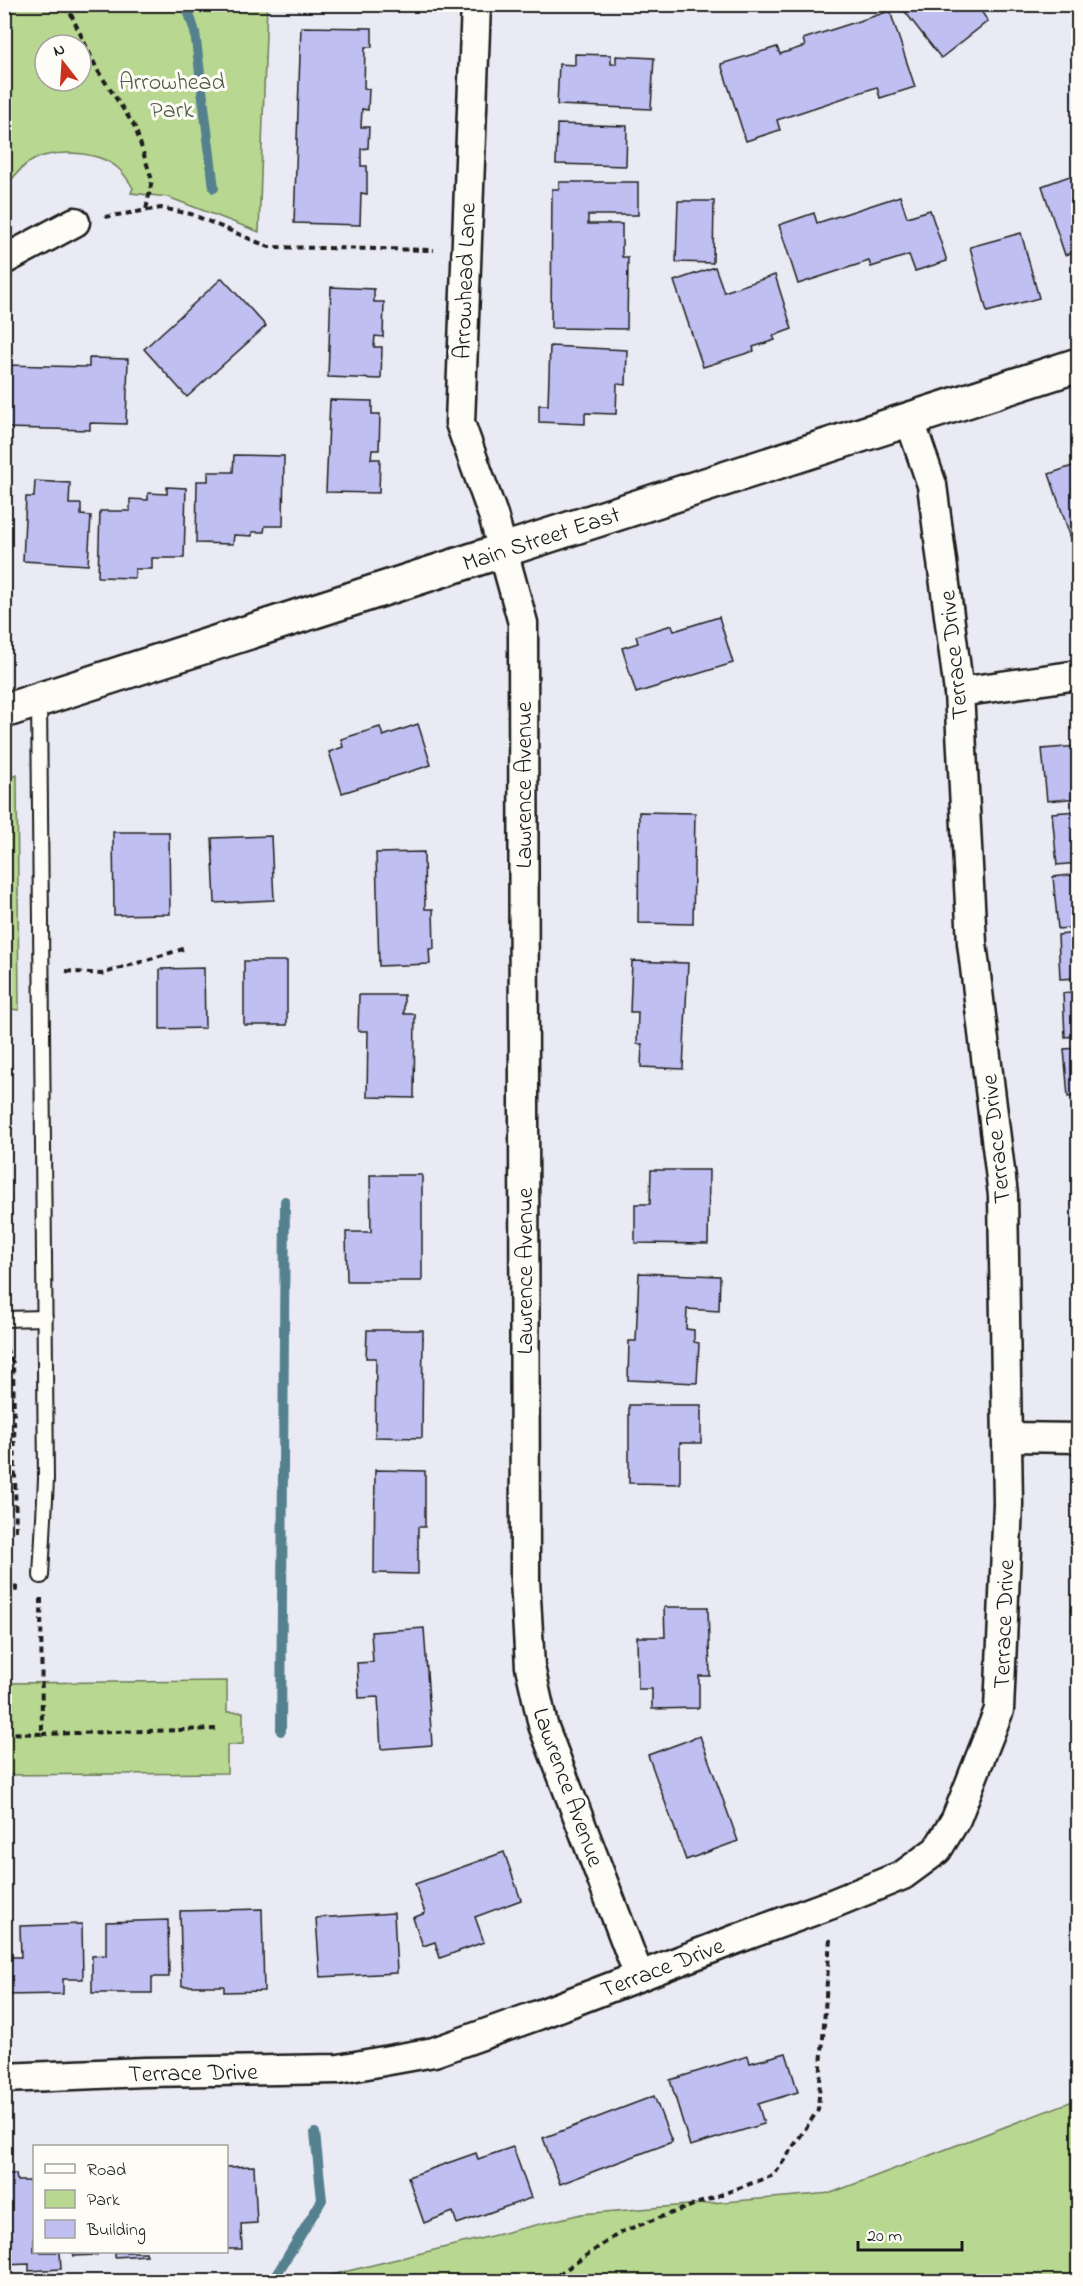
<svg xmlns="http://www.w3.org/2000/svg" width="1083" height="2286" font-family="'Indie Flower',sans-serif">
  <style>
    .green { fill: #b8d891; stroke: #6a7a56; stroke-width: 1.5; fill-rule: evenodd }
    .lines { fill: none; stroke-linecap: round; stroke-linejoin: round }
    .stream { stroke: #55818f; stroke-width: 10 }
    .building { fill: #bfbff1; stroke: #1c1c1c; stroke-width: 1.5 }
    .service-casing { stroke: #1c1c1c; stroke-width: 18 }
    .minor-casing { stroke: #1c1c1c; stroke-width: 33 }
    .secondary-casing { stroke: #1c1c1c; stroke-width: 38 }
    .path { stroke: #1c1c1c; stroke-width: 4; stroke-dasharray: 6 4.5; stroke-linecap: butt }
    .service { stroke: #fdfcf7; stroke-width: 14 }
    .minor { stroke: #fdfcf7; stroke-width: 28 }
    .secondary { stroke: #fdfcf7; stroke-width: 33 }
    .labels { text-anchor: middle; stroke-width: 6; stroke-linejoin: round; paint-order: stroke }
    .park-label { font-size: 24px; fill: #535e45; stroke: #fdfcf7 }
    .street-label { font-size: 24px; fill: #1c1c1c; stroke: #fdfcf7 }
  </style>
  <rect width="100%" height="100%" fill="#eaeaf5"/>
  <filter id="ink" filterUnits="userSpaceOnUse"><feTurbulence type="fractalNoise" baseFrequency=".0167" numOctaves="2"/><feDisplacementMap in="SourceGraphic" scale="12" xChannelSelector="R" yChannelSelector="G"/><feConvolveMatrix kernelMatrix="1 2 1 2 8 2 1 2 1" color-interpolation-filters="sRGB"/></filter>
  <g filter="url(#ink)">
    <!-- green -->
    <g class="green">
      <path d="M5 4 267 5 259 232 168 197 131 193 133 188C129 181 124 174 119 169 98 150 51 148 28 163 19 169 12 180 5 187ZM45 45H81V81H45Z"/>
      <polygon points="17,775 19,1010 11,1009 11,987 4,987 5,779"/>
      <polygon points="227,1681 227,1712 243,1712 243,1744 227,1745 227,1773 5,1775 5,1683"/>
      <polygon points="1078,2099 1078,2281 307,2281 581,2214 831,2193"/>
    </g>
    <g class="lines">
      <!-- stream -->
      <g class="stream">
        <polyline points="186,4 195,32 214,188"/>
        <polyline points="281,1731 285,1201"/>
        <polyline points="272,2282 322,2200 315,2133"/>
      </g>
    </g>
    <!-- building -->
    <g class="building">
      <polygon points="899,4 976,4 988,21 941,58"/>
      <polygon points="890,11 915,87 880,98 877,87 777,120 780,130 746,141 721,64 777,47 780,54 805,46 803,39"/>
      <polygon points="301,27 372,28 372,47 365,47 364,88 369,89 368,110 362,109 361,127 369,127 368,148 361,149 361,166 367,166 367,194 361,193 360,225 294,223"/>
      <polygon points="575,54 611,55 611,64 616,64 616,56 654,58 651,109 557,105 559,64 575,65"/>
      <polygon points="557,124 627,126 626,166 556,164"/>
      <polygon points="1078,173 1078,261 1075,252 1065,255 1042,186"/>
      <polygon points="559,182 638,182 638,215 588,215 588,224 622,224 622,257 628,257 627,329 551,328 552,189 559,189"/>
      <polygon points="900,196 907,217 930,210 947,261 915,271 909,255 871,267 869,261 798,284 779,225 814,213 817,223"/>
      <polygon points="678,201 714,201 713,263 676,262"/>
      <polygon points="1021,233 1039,298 987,312 970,247"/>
      <polygon points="715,267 724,292 775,275 792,329 773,336 775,340 753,347 754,351 703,367 674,281"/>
      <polygon points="222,278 266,326 187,397 144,349"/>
      <polygon points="331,287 374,289 374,302 384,302 383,337 375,336 374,347 382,347 381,379 328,377"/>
      <polygon points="550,346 627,350 626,385 617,384 616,414 585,413 585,424 539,422 539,405 548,405"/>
      <polygon points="89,358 128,359 126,424 90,423 90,430 4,428 4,365 89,367"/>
      <polygon points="330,400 372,401 372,414 380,414 379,450 372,450 371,459 380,459 379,493 326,492"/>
      <polygon points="234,455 284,456 283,526 265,526 264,532 252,532 252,536 234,535 233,544 196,543 197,481 208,481 208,472 233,472"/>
      <polygon points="1078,464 1078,545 1074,547 1049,474"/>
      <polygon points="35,481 70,483 69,504 81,504 81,515 91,516 88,565 23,561 26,497 34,497"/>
      <polygon points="167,487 186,488 184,558 152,558 152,569 135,569 135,578 98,577 100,511 130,511 130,499 148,500 148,493 167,494"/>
      <polygon points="719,617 733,663 636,693 622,648 638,643 636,636 672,625 674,631"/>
      <polygon points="418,724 431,765 342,793 329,752 343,747 341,739 380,727 383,736"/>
      <polygon points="1078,746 1078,798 1047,801 1042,749"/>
      <polygon points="1078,811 1078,863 1057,865 1052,813"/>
      <polygon points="639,812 695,813 693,924 638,923"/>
      <polygon points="113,832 169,832 170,914 114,915"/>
      <polygon points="271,836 274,900 215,903 212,838"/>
      <polygon points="424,852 425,909 433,909 434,949 429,949 430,964 379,966 376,853"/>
      <polygon points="1078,874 1078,927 1058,929 1053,877"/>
      <polygon points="1078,933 1078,978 1060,979 1058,935"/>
      <rect x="244" y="961" width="43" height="64"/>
      <polygon points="632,961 688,963 683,1069 641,1067 642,1044 637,1044 638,1012 630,1012"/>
      <polygon points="204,968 205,1028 160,1029 160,969"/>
      <polygon points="1078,991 1078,1036 1065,1037 1063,993"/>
      <polygon points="359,995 404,995 404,1014 415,1014 414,1098 367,1097 368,1031 358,1031"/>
      <polygon points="1078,1048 1078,1096 1068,1097 1064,1049"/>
      <polygon points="651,1170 709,1170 708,1244 635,1243 635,1204 650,1204"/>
      <polygon points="370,1175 422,1175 422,1281 347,1281 346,1232 371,1232"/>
      <polygon points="639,1273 720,1276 719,1311 687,1309 686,1329 694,1330 694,1342 699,1343 697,1383 628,1380 629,1341 636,1341"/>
      <polygon points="367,1330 423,1330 422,1438 375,1437 376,1358 366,1358"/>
      <polygon points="629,1405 701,1405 701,1443 680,1443 680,1484 629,1483"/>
      <polygon points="375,1470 425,1471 425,1527 418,1527 418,1574 374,1573"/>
      <polygon points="664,1607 708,1607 710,1676 699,1676 699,1708 652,1709 652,1689 638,1689 637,1637 665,1637"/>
      <polygon points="424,1628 432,1745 381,1749 378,1697 359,1698 357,1663 373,1662 371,1632"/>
      <polygon points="700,1736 738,1841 686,1860 648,1755"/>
      <polygon points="504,1852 521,1900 475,1917 484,1942 440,1958 435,1942 423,1946 413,1918 425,1913 415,1884"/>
      <polygon points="262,1909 264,1991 224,1992 224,1986 182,1986 180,1911"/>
      <polygon points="394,1913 397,1973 320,1977 316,1918"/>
      <polygon points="168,1920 169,1977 152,1977 152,1993 92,1993 92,1956 106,1955 106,1922"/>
      <polygon points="82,1924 83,1979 63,1979 63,1994 5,1995 4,1957 21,1957 20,1926"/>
      <polygon points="786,2053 798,2092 758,2104 764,2124 690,2146 670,2080 748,2056 750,2063"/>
      <polygon points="654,2096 672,2142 560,2184 543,2138"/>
      <polygon points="513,2147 531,2198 457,2224 453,2212 424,2223 408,2177 476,2153 478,2159"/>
      <polygon points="254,2166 257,2223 241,2224 242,2249 226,2249 226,2167"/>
      <polygon points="4,2174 16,2174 17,2181 34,2181 34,2252 60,2252 61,2269 29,2271 29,2264 4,2265"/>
      <polygon points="73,2252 97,2252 97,2255 74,2256"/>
      <polygon points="115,2252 146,2252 147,2255 115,2257"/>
    </g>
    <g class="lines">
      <!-- service casing -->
      <g class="service-casing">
        <g id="service">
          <polyline points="39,699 46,1479 41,1576"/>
          <polyline points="4,1319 45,1318"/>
        </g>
      </g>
      <!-- minor casing -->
      <g class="minor-casing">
        <g id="minor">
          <polyline points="476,4 460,423 493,515 523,623 525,1580 530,1667 543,1725 639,1976"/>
          <polyline points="4,260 75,222"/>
          <polyline points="959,692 1078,675"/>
          <polyline points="1007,1437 1078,1438"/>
          <polyline points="4,2078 144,2072 339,2069 434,2052 538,2015 747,1935 832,1904 903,1875 937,1850 956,1819 999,1710 1008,1504 1003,1195 972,943 959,692 932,485 909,418"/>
        </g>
      </g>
      <!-- secondary casing -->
      <g class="secondary-casing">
        <polyline id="secondary" points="4,711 1078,365"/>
      </g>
      <!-- path -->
      <g class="path">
        <polyline points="66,4 98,71 135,127 152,180 146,210"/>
        <polyline points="105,217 161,208 191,214 269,247 434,250"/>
        <polyline points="66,971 101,974 183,949"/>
        <polyline points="4,1351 7,1351 13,1363 16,1535"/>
        <polyline points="4,1590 16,1590 16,1582"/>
        <polyline points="4,1733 42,1734 41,1598"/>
        <polyline points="42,1734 216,1729"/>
        <polyline points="553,2282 553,2278 621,2232 774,2175 818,2110 830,1938"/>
      </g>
      <!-- service -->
      <use href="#service" class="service"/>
      <!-- minor -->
      <use href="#minor" class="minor"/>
      <!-- secondary -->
      <use href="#secondary" class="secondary"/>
    </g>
  </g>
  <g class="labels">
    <!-- park labels -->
    <g class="park-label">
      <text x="172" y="89">Arrowhead<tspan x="172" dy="28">Park</tspan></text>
    </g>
    <!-- street labels -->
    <g class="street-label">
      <text transform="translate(464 281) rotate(-88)" y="8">Arrowhead Lane</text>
      <text transform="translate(541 538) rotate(-18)" y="8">Main Street East</text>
      <text transform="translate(953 655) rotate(-96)" y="8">Terrace Drive</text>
      <text transform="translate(523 785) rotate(-90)" y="8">Lawrence Avenue</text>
      <text transform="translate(995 1139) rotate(-96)" y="8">Terrace Drive</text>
      <text transform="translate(524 1271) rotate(-90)" y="8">Lawrence Avenue</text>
      <text transform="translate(1003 1624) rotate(-88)" y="8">Terrace Drive</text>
      <text transform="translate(569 1787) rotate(70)" y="8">Lawrence Avenue</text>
      <text transform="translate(662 1967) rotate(-21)" y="8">Terrace Drive</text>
      <text transform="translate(193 2072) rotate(-1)" y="8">Terrace Drive</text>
    </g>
  </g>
  <!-- margin -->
  <rect width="1083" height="2286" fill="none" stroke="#fdfcf7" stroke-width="24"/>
  <rect x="12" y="12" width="1059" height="2262" fill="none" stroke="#1c1c1c" stroke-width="2" filter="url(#ink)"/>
  <!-- legend -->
  <rect x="33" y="2145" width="195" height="108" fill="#fdfcf7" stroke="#a3a29f" stroke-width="1.5"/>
  <rect x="45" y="2164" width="30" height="9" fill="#fdfcf7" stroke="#a3a29f" stroke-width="1.5"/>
  <text x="87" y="2175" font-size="18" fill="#1c1c1c">Road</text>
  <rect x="45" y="2190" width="30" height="18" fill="#b8d891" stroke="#a3a29f" stroke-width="1.5"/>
  <text x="87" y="2205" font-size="18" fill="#1c1c1c">Park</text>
  <rect x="45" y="2220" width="30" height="18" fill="#bfbff1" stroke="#a3a29f" stroke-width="1.5"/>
  <text x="87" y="2235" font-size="18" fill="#1c1c1c">Building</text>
  <!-- north arrow -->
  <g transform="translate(63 63) rotate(343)"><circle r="28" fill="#fdfcf7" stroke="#a3a29f" stroke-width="1.5"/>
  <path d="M0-4.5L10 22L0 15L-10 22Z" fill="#c8321e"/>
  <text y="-9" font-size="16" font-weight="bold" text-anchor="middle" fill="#1c1c1c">N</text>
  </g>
  <!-- scale -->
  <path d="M858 2241v9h104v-9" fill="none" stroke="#1c1c1c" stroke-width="3"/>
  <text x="867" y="2241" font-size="18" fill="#1c1c1c" stroke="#fdfcf7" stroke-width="4.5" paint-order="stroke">20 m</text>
</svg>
